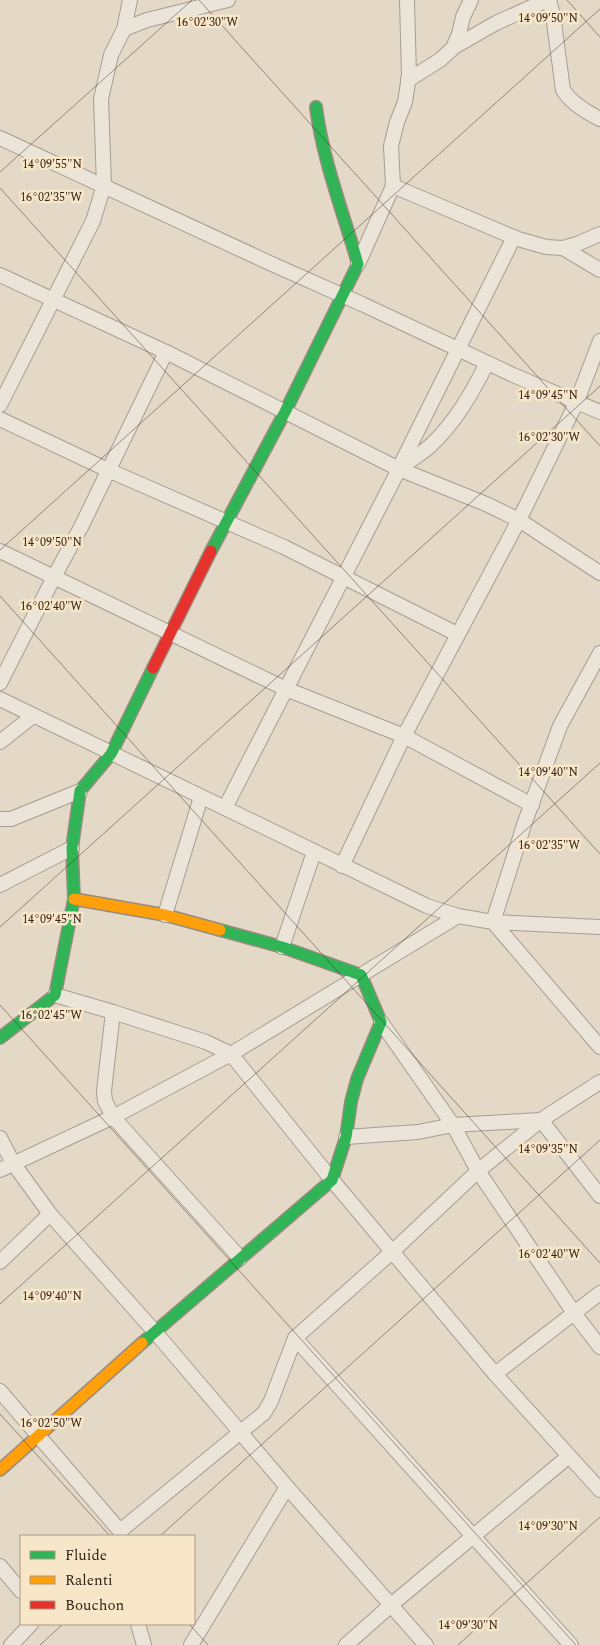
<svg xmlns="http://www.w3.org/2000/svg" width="600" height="1645" font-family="Spectral,serif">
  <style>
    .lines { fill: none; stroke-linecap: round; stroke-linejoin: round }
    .street-casing { stroke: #a89d91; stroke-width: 16 }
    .fast-casing { stroke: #988c80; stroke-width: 14 }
    .slow-casing { stroke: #988c80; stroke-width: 14 }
    .jam-casing { stroke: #988c80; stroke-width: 14 }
    .street { stroke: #ebe4d9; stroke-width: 14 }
    .fast { stroke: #30b455; stroke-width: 11 }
    .slow { stroke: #ff9f0a; stroke-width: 11 }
    .jam { stroke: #e5322d; stroke-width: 11 }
    .ticks { fill: none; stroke: #362419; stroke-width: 1; stroke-opacity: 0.45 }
    .ticks-label { font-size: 12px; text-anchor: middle; fill: #362419; stroke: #f8e6c9; stroke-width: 5; stroke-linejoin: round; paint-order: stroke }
  </style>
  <rect width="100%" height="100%" fill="#e4d8c6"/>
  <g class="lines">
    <!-- street casing -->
    <g class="street-casing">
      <g id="street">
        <path d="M549 0 553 15 563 90C571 103 586 112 600 119"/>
        <polyline points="124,29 147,20 228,0"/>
        <polyline points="454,47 496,23 547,0"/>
        <polyline points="408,80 440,60 453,48 459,34 463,17 471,0"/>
        <polyline points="0,138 274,265 362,304 513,375 600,412"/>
        <polyline points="393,186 518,239 546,247 563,248 577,244 600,234"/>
        <polyline points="563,248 600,270"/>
        <polyline points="358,264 393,186 391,146 397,122 405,102 409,76 407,0"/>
        <polyline points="0,275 166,352 399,469 486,504 519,520 600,573"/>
        <polyline points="0,405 93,221 104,185 101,99 111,55 124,29 130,0"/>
        <polyline points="0,419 108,470 284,547 457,634"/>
        <polyline points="400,466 514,237"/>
        <polyline points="0,551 286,689 404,736 532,805"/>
        <polyline points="600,653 560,726 525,822 493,922 600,1047"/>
        <polyline points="0,683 54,577 82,525 166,352"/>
        <polyline points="0,699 427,906 458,916 493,922 600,927"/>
        <polyline points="0,742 33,716"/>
        <path d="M225 808 399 469C409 461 421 454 430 446 455 423 472 393 487 363"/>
        <polyline points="0,819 11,819 80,791"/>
        <polyline points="342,866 404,736 519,520 550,457 577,401 600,341"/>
        <polyline points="0,885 72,848"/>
        <polyline points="165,915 201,797"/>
        <polyline points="282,947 314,852"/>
        <polyline points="55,995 113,1012 206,1042 231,1054 332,1180 495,1374 600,1490"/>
        <polyline points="113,1012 104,1091 105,1101 113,1117 240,1258"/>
        <polyline points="381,1022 453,1125 478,1171 574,1313 600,1347"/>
        <polyline points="541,1120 600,1196"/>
        <polyline points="346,1137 418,1132 453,1125 541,1120"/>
        <polyline points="0,1138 13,1163 50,1214 155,1332 287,1487 426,1645"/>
        <polyline points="0,1170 113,1117 231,1054 458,916"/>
        <polyline points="0,1262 50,1214"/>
        <polyline points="295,1338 571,1645"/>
        <polyline points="495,1374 600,1293"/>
        <polyline points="0,1391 120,1531 120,1536"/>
        <polyline points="120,1531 264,1413 271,1401 295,1338 393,1251 478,1171 541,1120 600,1082"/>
        <polyline points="0,1566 21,1591"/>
        <polyline points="138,1624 144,1645"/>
        <polyline points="11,1645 31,1624"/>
        <polyline points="191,1645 287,1487"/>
        <polyline points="346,1645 391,1605 569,1456"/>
      </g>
    </g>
    <!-- fast casing -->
    <g class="fast-casing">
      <g id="fast">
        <path d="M211 551 285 412 358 264C343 212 323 161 316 107"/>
        <polyline points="0,1038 55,995 74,899 72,848 80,791 111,754 153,668"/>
        <polyline points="142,1343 332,1180 346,1137 351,1102 357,1079 381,1022 361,975 282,947 220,930"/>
      </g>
    </g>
    <!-- slow casing -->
    <g class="slow-casing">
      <g id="slow">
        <polyline points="74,899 165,915 220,930"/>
        <polyline points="0,1470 142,1343"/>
      </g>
    </g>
    <!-- jam casing -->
    <g class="jam-casing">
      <polyline id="jam" points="153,668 211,551"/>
    </g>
    <!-- street -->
    <use href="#street" class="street"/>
    <!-- fast -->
    <use href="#fast" class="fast"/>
    <!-- slow -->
    <use href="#slow" class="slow"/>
    <!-- jam -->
    <use href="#jam" class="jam"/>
  </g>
  <!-- ticks -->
  <path class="ticks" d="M199 0 600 446M567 0 600 37M0 172 192 0M0 188 600 854M0 550 600 9M0 596 600 1263M0 927 600 386M0 1005 576 1645M0 1304 600 763M0 1414 110 1536M160 1536 600 1140M189 1624 208 1645M40 1645 63 1624M458 1645 600 1517"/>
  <g class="ticks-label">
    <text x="548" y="22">14°09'50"N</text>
    <text x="207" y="26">16°02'30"W</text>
    <text x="52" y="168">14°09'55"N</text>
    <text x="51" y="201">16°02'35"W</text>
    <text x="548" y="399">14°09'45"N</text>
    <text x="549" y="441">16°02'30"W</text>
    <text x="52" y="546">14°09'50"N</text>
    <text x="51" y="610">16°02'40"W</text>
    <text x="548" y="776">14°09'40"N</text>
    <text x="549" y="849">16°02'35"W</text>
    <text x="52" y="923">14°09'45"N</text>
    <text x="51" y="1019">16°02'45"W</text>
    <text x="548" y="1153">14°09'35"N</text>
    <text x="549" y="1258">16°02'40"W</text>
    <text x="52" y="1300">14°09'40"N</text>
    <text x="51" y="1427">16°02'50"W</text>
    <text x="548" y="1530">14°09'30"N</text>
    <text x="468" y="1629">14°09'30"N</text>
  </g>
  <!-- legend -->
  <rect x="20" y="1535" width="175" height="90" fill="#f8e6c9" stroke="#aa9883"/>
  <rect x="30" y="1551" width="25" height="8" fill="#30b455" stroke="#aa9883"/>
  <text x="65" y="1560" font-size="15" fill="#362419">Fluide</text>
  <rect x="30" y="1576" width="25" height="8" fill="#ff9f0a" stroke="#aa9883"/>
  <text x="65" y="1585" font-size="15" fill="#362419">Ralenti</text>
  <rect x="30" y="1601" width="25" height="8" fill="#e5322d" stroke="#aa9883"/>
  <text x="65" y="1610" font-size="15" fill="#362419">Bouchon</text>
</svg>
